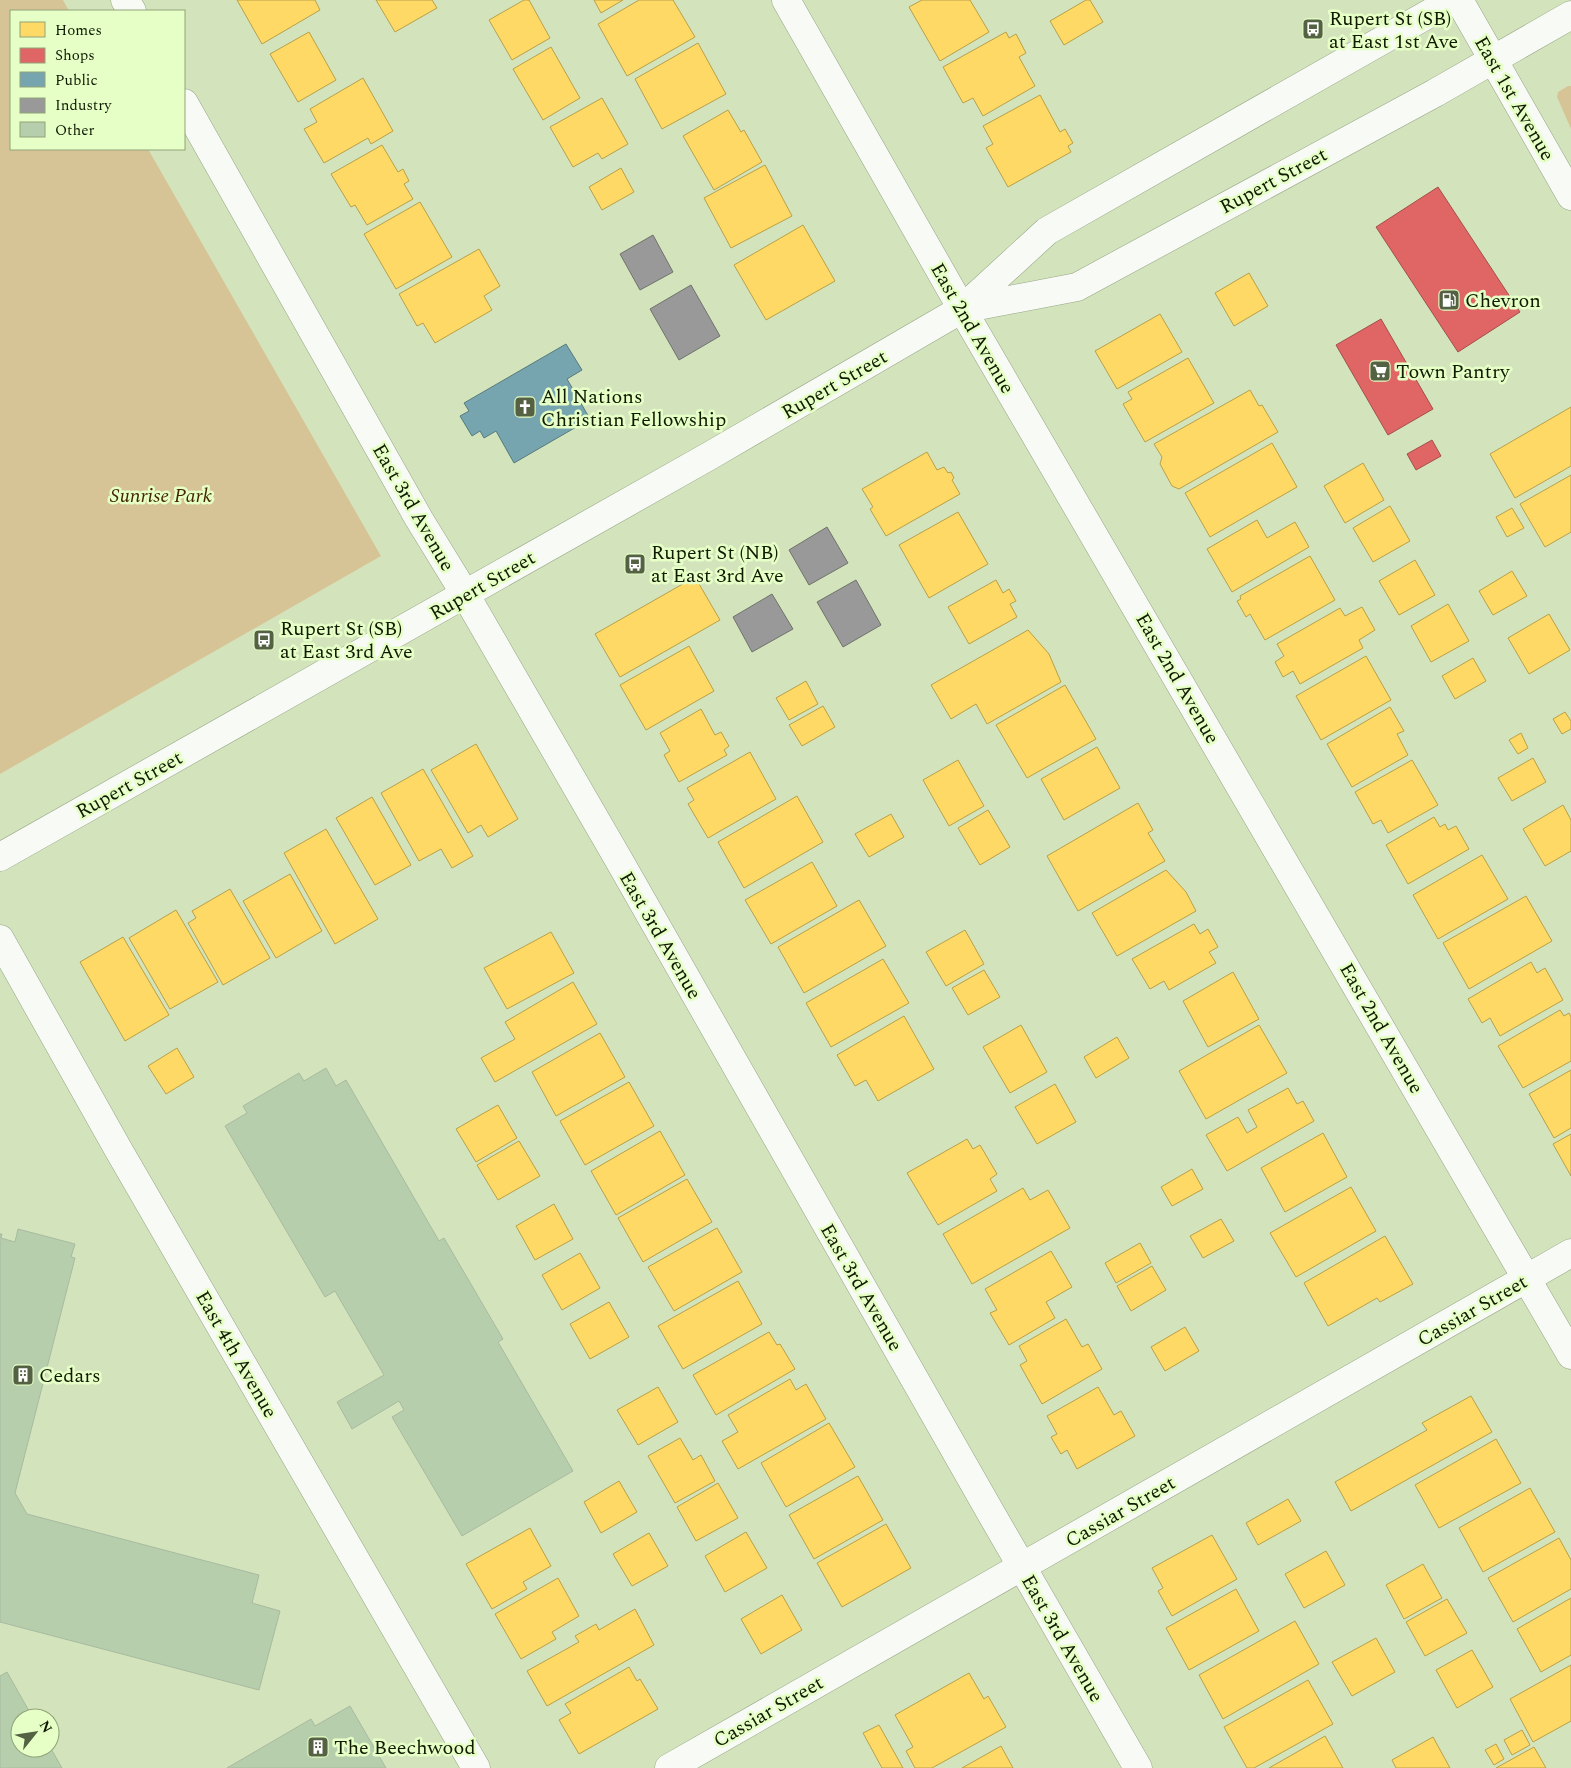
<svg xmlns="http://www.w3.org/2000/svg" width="1571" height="1768" font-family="Spectral,serif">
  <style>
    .green { fill: #d7c496 }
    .homes { fill: #ffd966; stroke: #b7a048 }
    .shops { fill: #e06666; stroke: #a24f48 }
    .public { fill: #76a5af; stroke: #577b7b }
    .industry { fill: #999; stroke: #70736b }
    .building { fill: #b7cead; stroke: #a8ba9f }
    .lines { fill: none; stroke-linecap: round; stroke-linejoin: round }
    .minor-casing { stroke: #96a385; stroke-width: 29 }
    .major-casing { stroke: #96a385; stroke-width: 29 }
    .minor { stroke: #f8fbf5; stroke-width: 28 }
    .major { stroke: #f8fbf5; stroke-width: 28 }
    .labels { text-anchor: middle; stroke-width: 5; stroke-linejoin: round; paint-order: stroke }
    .poi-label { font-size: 20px; fill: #101a01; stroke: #e6ffc7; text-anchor: start }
    .street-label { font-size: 20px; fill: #101a01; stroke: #e6ffc7 }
    .park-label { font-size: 20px; font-style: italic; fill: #432500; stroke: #e6ffc7 }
  </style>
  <rect width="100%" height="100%" fill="#d3e4bd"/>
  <!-- green -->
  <g class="green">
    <polygon points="0,0 63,0 69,11 11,11 11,149 148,149 381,556 0,774"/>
    <polygon points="1568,86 1571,86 1571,129 1557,97 1558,92"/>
  </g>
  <!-- homes -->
  <g class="homes">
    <polygon points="237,0 315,0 320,10 262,44"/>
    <polygon points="376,0 432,0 437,8 395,32"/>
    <polygon points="524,0 529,0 550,38 512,60 489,20"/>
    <polygon points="594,0 623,0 601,13"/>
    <polygon points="639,0 673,0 695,37 627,76 598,24"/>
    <polygon points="922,0 970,0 989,32 940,61 909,7"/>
    <polygon points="1086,0 1090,0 1103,22 1064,45 1050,21"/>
    <polygon points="309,32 336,80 298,102 270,54"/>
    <polygon points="1006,32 1009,38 1016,34 1026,53 1019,57 1035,86 983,116 973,98 963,103 943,67"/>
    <polygon points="698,43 726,94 662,129 635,79"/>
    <polygon points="551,47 580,98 543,120 513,69"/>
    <polygon points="363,78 393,131 371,144 368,138 324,163 304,129 317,122 310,109"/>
    <polygon points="1040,95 1060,132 1065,129 1073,143 1068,146 1071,152 1008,187 986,148 993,144 983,126"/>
    <polygon points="602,98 628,144 602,159 598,153 573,167 550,127"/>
    <polygon points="728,110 741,132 744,130 762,162 714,190 683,136"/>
    <polygon points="382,145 398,172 403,169 409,181 404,184 413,199 367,225 355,205 351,207 331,174"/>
    <polygon points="765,165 792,216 731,248 704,198"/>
    <polygon points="621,168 634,192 602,210 589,187"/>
    <polygon points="420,202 452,257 396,289 364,234"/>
    <polygon points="803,225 835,281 766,320 734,265"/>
    <polygon points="479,249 500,286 484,296 492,310 435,343 423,323 417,326 399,294"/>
    <polygon points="1249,273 1268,306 1234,326 1215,293"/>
    <polygon points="1160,314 1182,352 1117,389 1095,351"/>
    <polygon points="1188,358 1214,403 1145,442 1123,404 1132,399 1128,392"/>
    <polygon points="1250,390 1259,406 1262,405 1278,432 1179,489 1172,486 1160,464 1162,457 1154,444"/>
    <polygon points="1571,407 1571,466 1515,498 1490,454"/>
    <polygon points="1272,443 1297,487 1210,537 1185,493"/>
    <polygon points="927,452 937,470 944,467 948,473 951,472 954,478 952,480 960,494 886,536 870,509 873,507 862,489"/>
    <polygon points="1363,463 1384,500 1345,523 1324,486"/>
    <polygon points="1571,475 1571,532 1545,547 1520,504"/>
    <polygon points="1390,506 1410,541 1373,562 1353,528"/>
    <polygon points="1512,508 1524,528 1507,537 1496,517"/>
    <polygon points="958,512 988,564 929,598 899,545"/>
    <polygon points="1257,520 1267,538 1295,522 1309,547 1232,592 1207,549"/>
    <polygon points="1310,556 1335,600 1265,640 1250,614 1246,617 1237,601 1241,599 1240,596"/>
    <polygon points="1415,560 1435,595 1399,615 1379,581"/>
    <polygon points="1512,571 1527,596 1493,615 1479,591"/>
    <polygon points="695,577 720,620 620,677 595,634"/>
    <polygon points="996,580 1003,593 1009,589 1016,601 1010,604 1017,617 969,644 948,607"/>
    <polygon points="1448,604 1469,641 1431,662 1411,626"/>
    <polygon points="1362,607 1375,630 1359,640 1363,648 1300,684 1293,671 1283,677 1275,662 1284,656 1277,644 1340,608 1345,616"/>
    <polygon points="1549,614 1570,650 1529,674 1508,638"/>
    <polygon points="1028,630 1049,654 1061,682 987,724 976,704 951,719 931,685"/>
    <polygon points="689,646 714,691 646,730 620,685"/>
    <polygon points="1366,656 1391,700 1321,740 1296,696"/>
    <polygon points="1473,658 1486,681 1455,699 1442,676"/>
    <polygon points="806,681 818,704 789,720 776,698"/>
    <polygon points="1065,685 1096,739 1027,778 996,725"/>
    <polygon points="823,706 835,727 802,746 789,725"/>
    <polygon points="1390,707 1404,731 1397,734 1408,755 1352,787 1327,744"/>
    <polygon points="701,709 715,735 721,732 729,746 724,750 727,755 679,782 664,755 670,751 660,733"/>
    <polygon points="1565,712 1571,721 1571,729 1562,734 1553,719"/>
    <polygon points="1521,733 1528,748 1518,754 1509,740"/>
    <polygon points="476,744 518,819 488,837 481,825 468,833 431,770"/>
    <polygon points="1097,747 1120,788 1064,820 1041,779"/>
    <polygon points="750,752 776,799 708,838 688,804 694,800 687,788"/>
    <polygon points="1533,758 1546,782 1512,801 1498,778"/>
    <polygon points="958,760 984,806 949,826 923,780"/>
    <polygon points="1412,760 1438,805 1388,833 1381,820 1373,824 1355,792"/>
    <polygon points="423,769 473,856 452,868 441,849 419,861 381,793"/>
    <polygon points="797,796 823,842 744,888 718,842"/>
    <polygon points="372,797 411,865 375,885 336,818"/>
    <polygon points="1138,803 1153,830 1148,833 1165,861 1078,911 1047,856"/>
    <polygon points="1563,805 1571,820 1571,851 1545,866 1523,829"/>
    <polygon points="988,810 1010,847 980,865 958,828"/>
    <polygon points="891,814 904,837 869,857 855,834"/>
    <polygon points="1434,817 1440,827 1445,824 1448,830 1456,826 1469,849 1408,884 1386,845"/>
    <polygon points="326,829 378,919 335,944 284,853"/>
    <polygon points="1482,855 1508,899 1438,939 1413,895"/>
    <polygon points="812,862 837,906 771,944 745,900"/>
    <polygon points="1166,870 1186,892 1196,911 1117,956 1092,913"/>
    <polygon points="290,874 322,931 276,958 243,901"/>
    <polygon points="230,889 270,958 223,985 188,923 196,918 192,911"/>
    <polygon points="1526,896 1552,941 1469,989 1443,943"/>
    <polygon points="859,900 886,946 804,993 778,947"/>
    <polygon points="176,910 218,982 170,1009 129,938"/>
    <polygon points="1194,924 1200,934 1208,929 1218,947 1209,952 1216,963 1169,990 1164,981 1150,989 1132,959"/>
    <polygon points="965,930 984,964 946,986 926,952"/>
    <polygon points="551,932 574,973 507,1009 484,968"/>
    <polygon points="123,937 169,1015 125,1041 80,962"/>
    <polygon points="883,959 909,1003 831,1047 806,1003"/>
    <polygon points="1531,962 1537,973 1545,968 1563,1000 1500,1036 1490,1018 1482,1023 1468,999"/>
    <polygon points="984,970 1000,997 968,1015 952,988"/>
    <polygon points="1233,972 1259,1019 1208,1047 1183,1001"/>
    <polygon points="573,982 597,1024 495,1082 481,1058 515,1039 505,1022"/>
    <polygon points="1560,1010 1564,1016 1569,1013 1571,1017 1571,1061 1523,1088 1498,1046"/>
    <polygon points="904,1016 934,1069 878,1101 866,1080 855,1086 837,1055"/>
    <polygon points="1021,1025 1047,1072 1010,1093 983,1047"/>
    <polygon points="1259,1025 1287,1073 1206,1119 1179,1071"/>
    <polygon points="600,1033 625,1077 556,1116 532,1072"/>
    <polygon points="1117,1037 1129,1058 1096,1078 1084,1057"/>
    <polygon points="177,1048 194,1077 166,1094 148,1066"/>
    <polygon points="1571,1070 1571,1128 1554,1138 1529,1094"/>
    <polygon points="629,1082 654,1126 585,1165 560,1121"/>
    <polygon points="1055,1084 1076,1122 1037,1144 1015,1107"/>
    <polygon points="1288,1088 1297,1104 1303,1101 1314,1121 1227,1171 1206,1135 1238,1117 1247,1133 1257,1127 1248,1110"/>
    <polygon points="498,1105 517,1138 476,1162 456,1129"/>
    <polygon points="660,1131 685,1175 616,1215 591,1171"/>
    <polygon points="1323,1133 1347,1177 1285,1212 1261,1168"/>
    <polygon points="1571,1134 1571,1176 1553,1144"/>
    <polygon points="967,1139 973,1149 980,1145 997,1174 990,1179 997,1191 938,1225 907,1173"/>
    <polygon points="519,1141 540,1176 498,1200 477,1165"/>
    <polygon points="1192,1169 1203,1189 1172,1206 1161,1187"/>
    <polygon points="687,1179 712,1222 643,1262 618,1218"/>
    <polygon points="1351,1187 1376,1231 1296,1277 1270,1233"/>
    <polygon points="1023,1188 1030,1200 1048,1190 1070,1228 972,1284 943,1234"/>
    <polygon points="554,1204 573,1239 535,1260 516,1226"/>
    <polygon points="1221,1219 1234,1241 1203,1258 1190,1236"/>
    <polygon points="717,1228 742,1272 674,1311 648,1267"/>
    <polygon points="1385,1236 1413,1284 1380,1302 1377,1298 1328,1326 1304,1283"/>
    <polygon points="1140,1243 1151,1263 1116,1283 1105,1263"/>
    <polygon points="1051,1251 1072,1287 1046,1302 1055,1318 1009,1345 990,1313 997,1310 985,1289"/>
    <polygon points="580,1253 600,1288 562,1310 542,1275"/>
    <polygon points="1152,1266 1166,1290 1131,1311 1117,1286"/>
    <polygon points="738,1281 762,1324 683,1369 658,1326"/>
    <polygon points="609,1302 629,1337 590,1359 570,1324"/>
    <polygon points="1066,1319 1082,1347 1088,1344 1102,1369 1042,1404 1020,1365 1027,1361 1019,1346"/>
    <polygon points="1185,1327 1199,1351 1165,1371 1151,1347"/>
    <polygon points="769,1332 777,1345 780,1344 795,1369 716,1415 693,1375"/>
    <polygon points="790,1379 796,1390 806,1384 826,1419 738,1469 722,1441 738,1432 728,1415"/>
    <polygon points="658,1387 678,1422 638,1445 617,1410"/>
    <polygon points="1098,1387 1114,1415 1121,1411 1135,1436 1077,1469 1067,1450 1061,1454 1051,1437 1057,1434 1047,1416"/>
    <polygon points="1471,1396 1492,1432 1351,1511 1335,1482 1427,1430 1422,1423"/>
    <polygon points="829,1423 855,1467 786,1507 761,1463"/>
    <polygon points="680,1438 693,1460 701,1455 715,1481 675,1503 648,1456"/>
    <polygon points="1496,1439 1521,1483 1439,1528 1415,1485"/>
    <polygon points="858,1476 883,1520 814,1559 789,1515"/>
    <polygon points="619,1481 637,1512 601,1533 584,1502"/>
    <polygon points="718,1483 738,1518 696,1541 677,1507"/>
    <polygon points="1530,1488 1555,1532 1483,1572 1459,1528"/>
    <polygon points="1288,1499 1301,1521 1258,1545 1246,1523"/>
    <polygon points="886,1524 911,1568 842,1607 817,1563"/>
    <polygon points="530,1528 551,1566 523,1582 527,1589 492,1609 466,1564"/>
    <polygon points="746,1532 767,1568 725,1592 705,1556"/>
    <polygon points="649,1533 668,1566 632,1586 613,1554"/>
    <polygon points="1212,1535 1237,1579 1172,1616 1158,1591 1163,1588 1152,1568"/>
    <polygon points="1559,1538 1571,1560 1571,1589 1513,1622 1488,1578"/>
    <polygon points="1326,1551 1345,1585 1304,1608 1285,1574"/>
    <polygon points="1423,1564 1442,1598 1404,1619 1386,1585"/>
    <polygon points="558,1578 579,1616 552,1632 556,1639 521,1659 495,1614"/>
    <polygon points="1236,1589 1259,1631 1189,1670 1166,1628"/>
    <polygon points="782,1595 802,1630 761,1654 741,1619"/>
    <polygon points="1571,1598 1571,1655 1541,1672 1517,1629"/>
    <polygon points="1447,1599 1467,1633 1425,1656 1406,1622"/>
    <polygon points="635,1609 654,1645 547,1706 527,1671 579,1642 575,1636 596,1624 599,1630"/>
    <polygon points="1295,1621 1319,1664 1223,1719 1199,1675"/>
    <polygon points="1376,1638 1395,1672 1352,1696 1332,1662"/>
    <polygon points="1472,1650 1493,1687 1457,1708 1436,1670"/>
    <polygon points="1571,1665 1571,1721 1533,1742 1510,1699"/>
    <polygon points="629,1667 637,1681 640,1679 658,1709 579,1754 559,1720 571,1713 565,1704"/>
    <polygon points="969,1673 984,1699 988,1696 1006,1727 932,1768 915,1768 906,1751 913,1747 895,1715"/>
    <polygon points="1308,1680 1333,1724 1254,1768 1247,1768 1224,1727"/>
    <polygon points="879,1725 903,1768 882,1768 863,1733"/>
    <polygon points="1522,1730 1530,1745 1512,1755 1504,1740"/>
    <polygon points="1325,1736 1343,1768 1269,1768"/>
    <polygon points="1433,1737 1450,1768 1396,1768 1392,1760"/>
    <polygon points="1496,1744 1504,1759 1494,1765 1485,1750"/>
    <polygon points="1001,1746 1013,1768 962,1768"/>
    <polygon points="1534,1747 1546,1768 1496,1768"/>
  </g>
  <!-- shops -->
  <g class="shops">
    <polygon points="1438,187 1520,312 1458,352 1376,227"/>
    <polygon points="1381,319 1433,409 1388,435 1336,345"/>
    <polygon points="1432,440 1441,456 1416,470 1407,454"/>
  </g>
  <!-- public -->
  <polygon class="public" points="566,344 582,370 567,379 590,419 514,463 496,431 484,438 480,431 472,436 460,416 469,411 464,403"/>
  <!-- industry -->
  <g class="industry">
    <polygon points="653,235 673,272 640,290 620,254"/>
    <polygon points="691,285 720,336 679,360 650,309"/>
    <polygon points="827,527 848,563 809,585 789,550"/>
    <polygon points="856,580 881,625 843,647 817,602"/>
    <polygon points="772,594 793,629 752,652 733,617"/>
  </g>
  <!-- building -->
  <g class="building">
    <polygon points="326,1068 336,1086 346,1080 439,1241 444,1238 503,1339 498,1342 573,1471 462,1536 392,1417 404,1410 399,1401 352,1429 337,1402 384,1375 335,1291 325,1297 225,1126 247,1113 243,1106 299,1073 304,1081"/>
    <polygon points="18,1229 75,1244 71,1257 75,1258 15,1493 27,1514 259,1575 252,1603 280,1611 259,1690 0,1622 0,1234 2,1234 1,1238 15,1242"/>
    <polygon points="7,1672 33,1718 20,1718 20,1748 50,1747 62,1768 0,1768 0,1676"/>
    <polygon points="350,1706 386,1768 227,1768 311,1719 315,1726"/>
  </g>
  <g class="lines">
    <!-- minor casing -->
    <g class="minor-casing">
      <g id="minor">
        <polyline points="125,0 132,11"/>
        <polyline points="786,0 962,309 1571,1355"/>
        <polyline points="184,103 419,519 465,594 620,862 992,1515 1138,1768"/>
        <polyline points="0,939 118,1149 476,1768"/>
        <polyline points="669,1768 1571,1253"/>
      </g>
    </g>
    <!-- major casing -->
    <g class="major-casing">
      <g id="major">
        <polyline points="1459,0 1571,196"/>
        <polyline points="962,309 1077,287 1435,93 1571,15"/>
        <polyline points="0,857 711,455 962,309 1047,231 1453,0"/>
      </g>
    </g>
    <!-- minor -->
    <use href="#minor" class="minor"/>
    <!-- major -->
    <use href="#major" class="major"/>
  </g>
  <!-- icons -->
  <defs>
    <g id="bus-square" transform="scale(1.125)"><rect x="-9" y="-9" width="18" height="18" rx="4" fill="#546143" stroke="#e6ffc7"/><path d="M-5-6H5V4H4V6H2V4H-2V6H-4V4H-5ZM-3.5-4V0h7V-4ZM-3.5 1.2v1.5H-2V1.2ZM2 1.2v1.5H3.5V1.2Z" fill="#fff"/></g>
    <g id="fuel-square" transform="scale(1.125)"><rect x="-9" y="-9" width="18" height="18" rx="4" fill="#546143" stroke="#e6ffc7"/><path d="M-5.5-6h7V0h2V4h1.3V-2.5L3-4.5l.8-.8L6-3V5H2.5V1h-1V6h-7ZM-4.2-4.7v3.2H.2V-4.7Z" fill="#fff"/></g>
    <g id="supermarket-square" transform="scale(1.125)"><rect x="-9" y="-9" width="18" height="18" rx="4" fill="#546143" stroke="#e6ffc7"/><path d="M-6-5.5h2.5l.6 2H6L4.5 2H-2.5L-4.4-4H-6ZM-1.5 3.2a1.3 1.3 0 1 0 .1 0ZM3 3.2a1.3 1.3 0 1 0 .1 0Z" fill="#fff"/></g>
    <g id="church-square" transform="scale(1.125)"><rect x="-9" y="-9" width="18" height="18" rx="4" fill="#546143" stroke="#e6ffc7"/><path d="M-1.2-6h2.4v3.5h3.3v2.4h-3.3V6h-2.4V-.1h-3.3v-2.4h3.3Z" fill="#fff"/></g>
    <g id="building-square" transform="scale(1.125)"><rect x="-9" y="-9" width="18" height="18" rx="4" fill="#546143" stroke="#e6ffc7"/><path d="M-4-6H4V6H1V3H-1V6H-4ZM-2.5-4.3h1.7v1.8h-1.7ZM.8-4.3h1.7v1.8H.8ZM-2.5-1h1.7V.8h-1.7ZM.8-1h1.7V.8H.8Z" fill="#fff"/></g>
  </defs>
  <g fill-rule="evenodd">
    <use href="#bus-square" x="1313" y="29"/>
    <use href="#fuel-square" x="1449" y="300"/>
    <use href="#supermarket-square" x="1380" y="371"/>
    <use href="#church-square" x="525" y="407"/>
    <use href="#bus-square" x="635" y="564"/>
    <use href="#bus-square" x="264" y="640"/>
    <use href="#building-square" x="23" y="1375"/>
    <use href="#building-square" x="318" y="1747"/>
  </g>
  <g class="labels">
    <!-- poi labels -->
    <g class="poi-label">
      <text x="1329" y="25">Rupert St (SB)<tspan x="1329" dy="23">at East 1st Ave</tspan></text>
      <text x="1465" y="307">Chevron</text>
      <text x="1396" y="378">Town Pantry</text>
      <text x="541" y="403">All Nations<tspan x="541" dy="23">Christian Fellowship</tspan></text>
      <text x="651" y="559">Rupert St (NB)<tspan x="651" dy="23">at East 3rd Ave</tspan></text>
      <text x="280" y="635">Rupert St (SB)<tspan x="280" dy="23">at East 3rd Ave</tspan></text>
      <text x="39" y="1382">Cedars</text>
      <text x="334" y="1754">The Beechwood</text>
    </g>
    <!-- street labels -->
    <g class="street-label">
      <text transform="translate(1515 98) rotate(60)" y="7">East 1st Avenue</text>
      <text transform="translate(1273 180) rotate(-28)" y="7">Rupert Street</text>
      <text transform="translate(973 328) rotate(60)" y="7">East 2nd Avenue</text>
      <text transform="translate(834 384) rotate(-30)" y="7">Rupert Street</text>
      <text transform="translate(414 507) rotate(60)" y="7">East 3rd Avenue</text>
      <text transform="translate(482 585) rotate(-30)" y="7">Rupert Street</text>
      <text transform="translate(1178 678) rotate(60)" y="7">East 2nd Avenue</text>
      <text transform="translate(129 784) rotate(-29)" y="7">Rupert Street</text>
      <text transform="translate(661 935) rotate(60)" y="7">East 3rd Avenue</text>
      <text transform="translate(1382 1028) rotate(60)" y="7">East 2nd Avenue</text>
      <text transform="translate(862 1287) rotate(60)" y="7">East 3rd Avenue</text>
      <text transform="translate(1472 1310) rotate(-30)" y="7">Cassiar Street</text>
      <text transform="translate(237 1354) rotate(60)" y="7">East 4th Avenue</text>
      <text transform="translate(1120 1511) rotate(-30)" y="7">Cassiar Street</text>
      <text transform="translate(1063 1638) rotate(60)" y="7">East 3rd Avenue</text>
      <text transform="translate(768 1711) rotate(-30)" y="7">Cassiar Street</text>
    </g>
    <!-- park labels -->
    <g class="park-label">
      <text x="161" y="502">Sunrise Park</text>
    </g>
  </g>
  <!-- legend -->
  <rect x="10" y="10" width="175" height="140" fill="#e6ffc7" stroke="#90a378"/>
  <rect x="20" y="22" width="25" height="15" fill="#ffd966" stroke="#90a378"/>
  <text x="55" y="35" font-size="15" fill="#101a01">Homes</text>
  <rect x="20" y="48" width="25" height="15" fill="#e06666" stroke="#90a378"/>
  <text x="55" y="60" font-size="15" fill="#101a01">Shops</text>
  <rect x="20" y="72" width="25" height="15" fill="#76a5af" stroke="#90a378"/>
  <text x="55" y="85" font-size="15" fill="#101a01">Public</text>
  <rect x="20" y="98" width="25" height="15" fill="#999999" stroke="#90a378"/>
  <text x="55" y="110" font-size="15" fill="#101a01">Industry</text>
  <rect x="20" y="122" width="25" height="15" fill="#b7cead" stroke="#90a378"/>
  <text x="55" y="135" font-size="15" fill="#101a01">Other</text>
  <!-- north arrow -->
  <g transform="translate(35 1733) rotate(60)"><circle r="24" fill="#e6ffc7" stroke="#90a378"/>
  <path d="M0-4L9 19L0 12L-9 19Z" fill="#546143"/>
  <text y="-8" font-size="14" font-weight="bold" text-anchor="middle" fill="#101a01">N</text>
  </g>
</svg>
